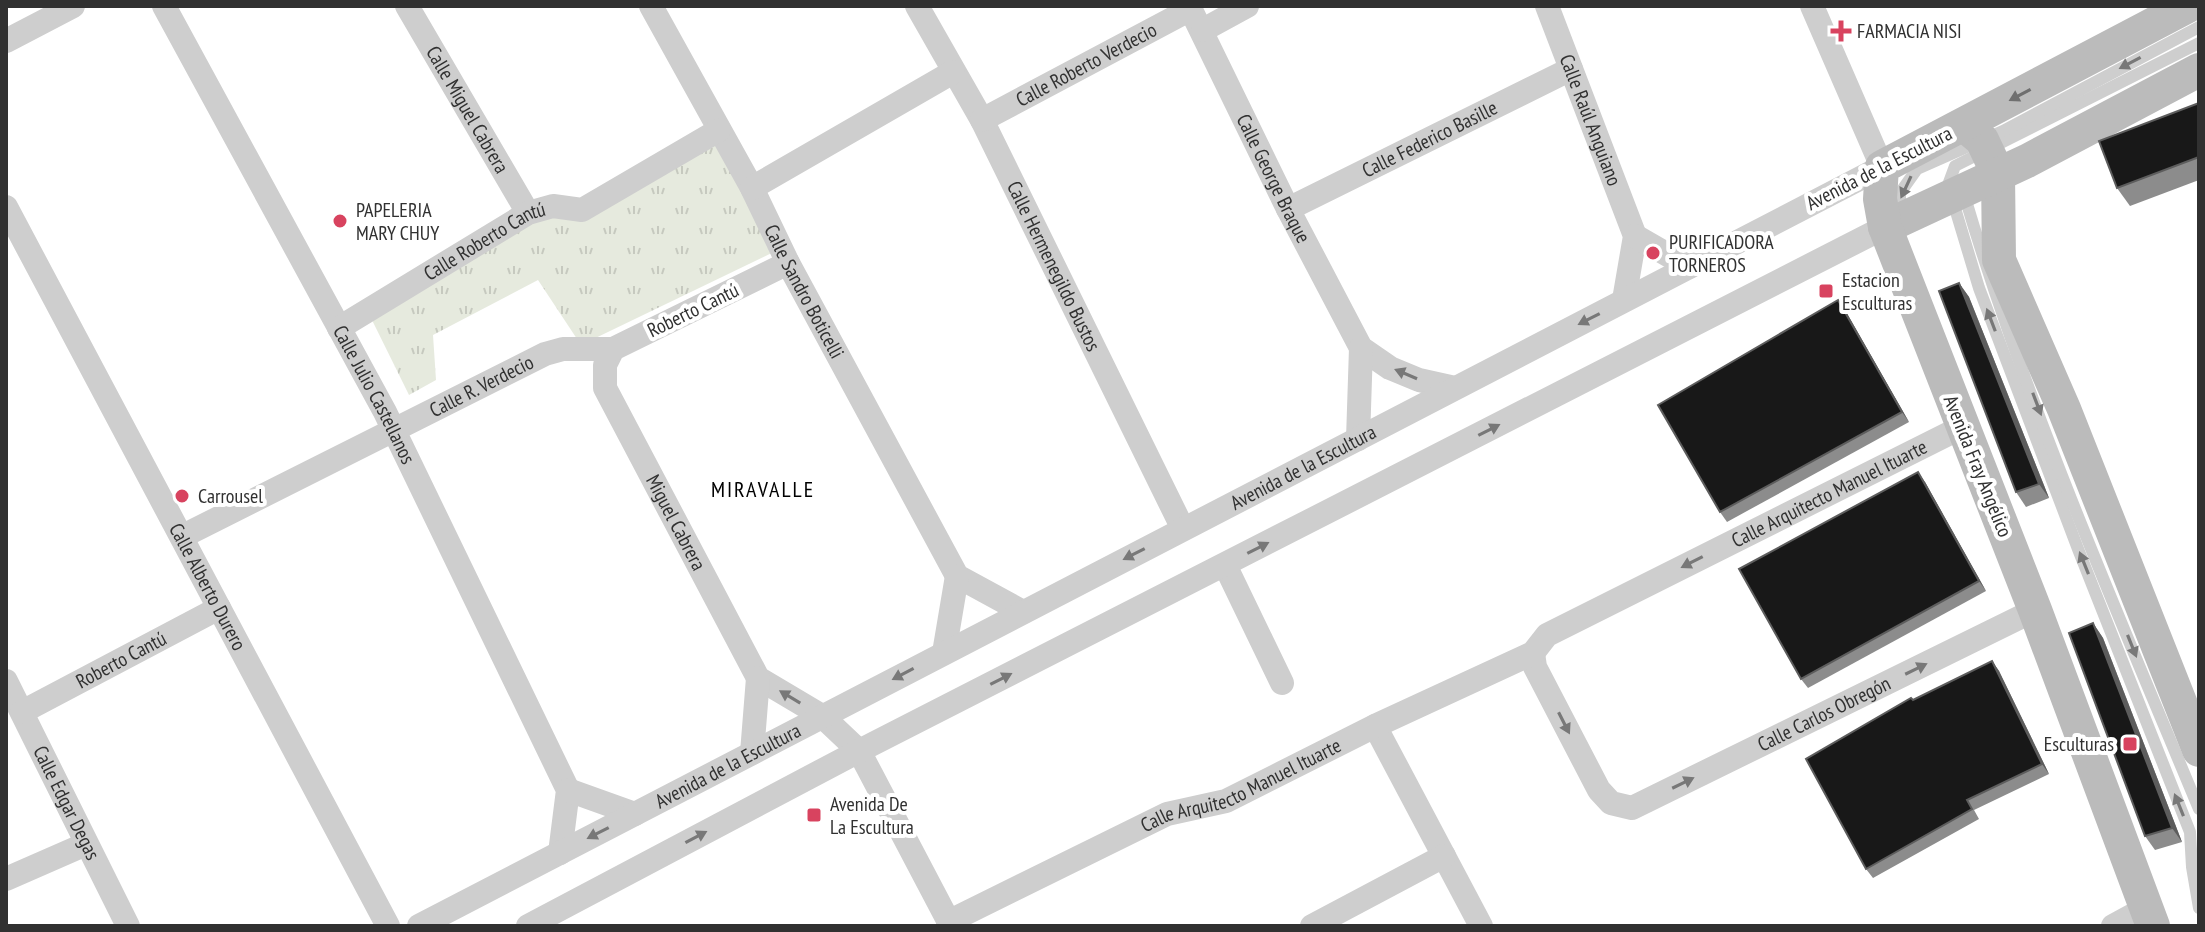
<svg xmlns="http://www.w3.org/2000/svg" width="2205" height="932" font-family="'PT Sans Narrow',sans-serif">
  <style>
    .grass { fill: url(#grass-tufts) }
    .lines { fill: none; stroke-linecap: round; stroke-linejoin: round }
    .lane { stroke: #cecece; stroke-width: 12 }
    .street { stroke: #cecece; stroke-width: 24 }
    .secondary { stroke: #bbb; stroke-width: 34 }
    .wall { fill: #8c8c8c }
    .shaded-wall { fill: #5d5d5d }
    .building { fill: #181818; stroke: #5d5d5d; stroke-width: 2 }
    .oneway { fill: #787878 }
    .oneway2 { fill: #6f6f6f }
    .poi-dot { fill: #d8435f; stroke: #fff; stroke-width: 3 }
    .labels { text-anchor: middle; stroke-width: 8; stroke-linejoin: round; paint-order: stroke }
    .poi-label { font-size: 20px; fill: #313131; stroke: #fff; text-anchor: start }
    .street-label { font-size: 20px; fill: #313131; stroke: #fff }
    .neighbourhood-label { font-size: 22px; letter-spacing: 2px; fill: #000; stroke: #fff }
  </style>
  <defs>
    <pattern id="grass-tufts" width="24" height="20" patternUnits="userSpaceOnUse" patternTransform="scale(2)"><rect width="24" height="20" fill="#e6eade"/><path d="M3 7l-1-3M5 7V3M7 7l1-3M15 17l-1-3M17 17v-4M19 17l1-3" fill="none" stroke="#c6c9bf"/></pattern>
  </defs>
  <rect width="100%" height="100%" fill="#fff"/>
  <!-- grass -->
  <polygon class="grass" points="721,141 778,250 581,345 538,280 433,335 436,380 409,395 370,316 551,212"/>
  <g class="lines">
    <!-- lane -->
    <g class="lane">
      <polyline points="2199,43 1955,166 1948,185 1979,288 2078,549 2190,832 2192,867 2199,908"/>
      <path d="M1964 194C2026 404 2115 607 2199 809"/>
      <polyline points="1900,216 1900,193 1917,169 2003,131 2199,27"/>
    </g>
    <!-- street -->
    <g class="street">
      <path id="s1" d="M164 6 385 412 568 790 560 853"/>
      <path id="s2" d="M407 6 528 213"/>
      <path id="s3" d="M651 6 752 188 788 263 957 576 1023 612"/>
      <path id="s4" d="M917 6 982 120 1183 529"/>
      <path id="s5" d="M1189 6 1288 209 1361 348 1390 368 1419 380 1455 388"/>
      <path id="s6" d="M1547 6 1635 236 1624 300"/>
      <polyline points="1203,30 1247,6"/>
      <polyline points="6,41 73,6"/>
      <path id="s7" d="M982 120 1191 9"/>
      <polyline points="752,188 953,72"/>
      <path id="s8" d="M6 207 388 926"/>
      <path id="s9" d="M1288 209 1571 69"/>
      <polyline points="1635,236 1689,267"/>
      <path id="s10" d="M788 263 613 349 605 365V388L758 678 822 716 859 751 951 926"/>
      <path id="s11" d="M339 328 528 213 553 206 582 210 719 130"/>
      <polyline points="1358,439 1361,348"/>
      <path id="s12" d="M183 536 545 354 563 349H613"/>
      <polyline points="1225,565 1282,683"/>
      <polyline points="944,653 957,576"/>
      <path id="s13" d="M1533 653 1535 667 1599 790 1611 803 1632 808 2035 610"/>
      <path id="s14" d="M6 681 128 926"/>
      <path id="s15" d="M22 712 219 608"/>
      <polyline points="1375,726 1481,926"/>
      <polyline points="752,753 758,678"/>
      <polyline points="568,790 635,814"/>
      <polyline points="6,879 86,844"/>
      <path id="s16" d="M948 922 1167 814 1226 801 1375 726 1533 653 1547 635 1962 427"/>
      <path id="s17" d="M419 926 1882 167 1812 6"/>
      <polyline points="528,926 859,751 1885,227"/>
      <polyline points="1312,926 1444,856"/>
      <polyline points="2113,926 2146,908"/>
    </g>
    <!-- secondary -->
    <g class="secondary">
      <polyline points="1964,125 1982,140 1998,174 1999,260 2064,409 2199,750"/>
      <polyline points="1885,227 2027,161 2199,70"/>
      <polyline points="2153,926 2035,610 1885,227 1880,199 1882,167 2188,6"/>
    </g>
  </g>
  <!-- wall -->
  <g class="wall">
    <polygon points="2199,103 2199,180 2130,206 2117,188"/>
    <polygon points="1959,283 1969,297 2049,498 2026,507 2016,492"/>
    <polygon points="1845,310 1909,422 1727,522 1720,512"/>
    <polygon points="1925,482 1986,591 1808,688 1801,679"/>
    <polygon points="2093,623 2103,638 2182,842 2155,850 2145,836"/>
    <polygon points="1992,661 1999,671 2049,774 1974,810 1979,819 1873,878 1866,869 1913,700"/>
  </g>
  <!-- shaded-wall -->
  <g class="shaded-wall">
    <polygon points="1959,283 1969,297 2049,498 2039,484"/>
    <polygon points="1838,300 1845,310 1909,422 1902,412"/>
    <polygon points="1918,472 1925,482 1986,591 1979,581"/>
    <polygon points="2093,623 2103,638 2182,842 2172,828"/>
    <polygon points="1992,661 1999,671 2049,774 2042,764"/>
  </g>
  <!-- building -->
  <g class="building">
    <polygon points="2199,103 2199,157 2117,188 2099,141"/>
    <polygon points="1959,283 2039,484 2016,492 1939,291"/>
    <polygon points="1838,300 1902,412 1720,512 1658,405"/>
    <polygon points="1918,472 1979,581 1801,679 1739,569"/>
    <polygon points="2093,623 2172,828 2145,836 2069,633"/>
    <polygon points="1992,661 2042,764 1967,800 1972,809 1866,869 1806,759 1911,698 1913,700"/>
  </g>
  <!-- one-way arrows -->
  <defs><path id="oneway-solid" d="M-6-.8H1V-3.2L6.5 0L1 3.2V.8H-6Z" transform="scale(2)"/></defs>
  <g class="oneway">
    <use href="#oneway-solid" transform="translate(2130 63) rotate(152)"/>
    <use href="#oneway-solid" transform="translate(1906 187) rotate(115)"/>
    <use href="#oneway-solid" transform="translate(1589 319) rotate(153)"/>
    <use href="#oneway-solid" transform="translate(1991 320) rotate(-111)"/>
    <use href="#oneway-solid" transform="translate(1406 374) rotate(-157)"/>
    <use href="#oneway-solid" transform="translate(2037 404) rotate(69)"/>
    <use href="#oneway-solid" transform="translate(1489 430) rotate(-27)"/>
    <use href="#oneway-solid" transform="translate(1258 548) rotate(-27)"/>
    <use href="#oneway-solid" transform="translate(1134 554) rotate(153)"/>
    <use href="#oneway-solid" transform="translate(1692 562) rotate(153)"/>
    <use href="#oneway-solid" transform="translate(2084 563) rotate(-112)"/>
    <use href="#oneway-solid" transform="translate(2132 646) rotate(68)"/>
    <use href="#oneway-solid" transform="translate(1916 669) rotate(-26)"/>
    <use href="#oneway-solid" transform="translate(903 674) rotate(152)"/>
    <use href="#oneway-solid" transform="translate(1001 679) rotate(-27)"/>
    <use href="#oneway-solid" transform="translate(790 697) rotate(-149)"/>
    <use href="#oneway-solid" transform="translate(1564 723) rotate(63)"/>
    <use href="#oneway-solid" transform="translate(1683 783) rotate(-26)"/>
    <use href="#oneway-solid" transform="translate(2179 805) rotate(-112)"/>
    <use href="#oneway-solid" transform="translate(598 833) rotate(153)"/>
    <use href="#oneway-solid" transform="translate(696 837) rotate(-28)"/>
  </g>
  <use class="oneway2" href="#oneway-solid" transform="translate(2020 95) rotate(152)"/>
  <!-- markers -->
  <g class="poi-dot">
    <path d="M1837 19h8v8h8v8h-8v8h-8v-8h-8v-8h8z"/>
    <circle cx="340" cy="221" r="8"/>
    <circle cx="1653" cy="253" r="8"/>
    <rect x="1818" y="283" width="16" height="16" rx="4"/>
    <circle cx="182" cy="496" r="8"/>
    <rect x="2122" y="736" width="16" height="16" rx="4"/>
    <rect x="806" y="807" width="16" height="16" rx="4"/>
  </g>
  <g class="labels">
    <!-- poi labels -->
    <g class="poi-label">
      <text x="1857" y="38">FARMACIA NISI</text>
      <text x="356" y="217">PAPELERIA<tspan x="356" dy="23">MARY CHUY</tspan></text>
      <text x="1669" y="249">PURIFICADORA<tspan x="1669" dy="23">TORNEROS</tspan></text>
      <text x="1842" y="287">Estacion<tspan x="1842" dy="23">Esculturas</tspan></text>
      <text x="198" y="503">Carrousel</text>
      <text x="2114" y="751" text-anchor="end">Esculturas</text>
      <text x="830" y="811">Avenida De<tspan x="830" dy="23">La Escultura</tspan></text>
    </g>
    <!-- street labels -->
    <g class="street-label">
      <text dy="7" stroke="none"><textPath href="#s7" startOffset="118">Calle Roberto Verdecio</textPath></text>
      <text dy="7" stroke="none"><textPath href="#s2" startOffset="120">Calle Miguel Cabrera</textPath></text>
      <text dy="7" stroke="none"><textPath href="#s6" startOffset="122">Calle Raúl Anguiano</textPath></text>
      <text dy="7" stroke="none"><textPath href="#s9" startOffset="158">Calle Federico Basille</textPath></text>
      <text transform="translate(1879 168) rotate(-27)" y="7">Avenida de la Escultura</text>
      <text dy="7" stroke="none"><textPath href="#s5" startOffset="192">Calle George Braque</textPath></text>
      <text dy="7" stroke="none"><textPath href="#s11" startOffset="170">Calle Roberto Cantú</textPath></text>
      <text dy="7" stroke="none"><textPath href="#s4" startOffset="294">Calle Hermenegildo Bustos</textPath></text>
      <text dy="7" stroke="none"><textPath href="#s3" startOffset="324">Calle Sandro Boticelli</textPath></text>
      <text transform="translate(693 310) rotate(-26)" y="7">Roberto Cantú</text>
      <text dy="7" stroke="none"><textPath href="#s12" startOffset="334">Calle R. Verdecio</textPath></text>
      <text dy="7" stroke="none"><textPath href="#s1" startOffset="442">Calle Julio Castellanos</textPath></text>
      <text transform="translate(1978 466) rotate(68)" y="7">Avenida Fray Angélico</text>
      <text dy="7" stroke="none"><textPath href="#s17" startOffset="996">Avenida de la Escultura</textPath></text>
      <text dy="7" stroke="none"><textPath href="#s16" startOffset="984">Calle Arquitecto Manuel Ituarte</textPath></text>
      <text dy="7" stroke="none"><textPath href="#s10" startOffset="388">Miguel Cabrera</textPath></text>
      <text dy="7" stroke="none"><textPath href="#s8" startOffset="430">Calle Alberto Durero</textPath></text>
      <text dy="7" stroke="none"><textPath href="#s15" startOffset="112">Roberto Cantú</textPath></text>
      <text dy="7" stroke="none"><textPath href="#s13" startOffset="406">Calle Carlos Obregón</textPath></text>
      <text dy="7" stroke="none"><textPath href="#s17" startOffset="348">Avenida de la Escultura</textPath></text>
      <text dy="7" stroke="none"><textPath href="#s16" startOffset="324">Calle Arquitecto Manuel Ituarte</textPath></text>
      <text dy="7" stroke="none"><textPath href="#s14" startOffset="136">Calle Edgar Degas</textPath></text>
    </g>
    <!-- neighbourhood labels -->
    <g class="neighbourhood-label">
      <text x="763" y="497">MIRAVALLE</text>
    </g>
  </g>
  <!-- border -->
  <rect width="2205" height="932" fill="none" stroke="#313131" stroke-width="16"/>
</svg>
